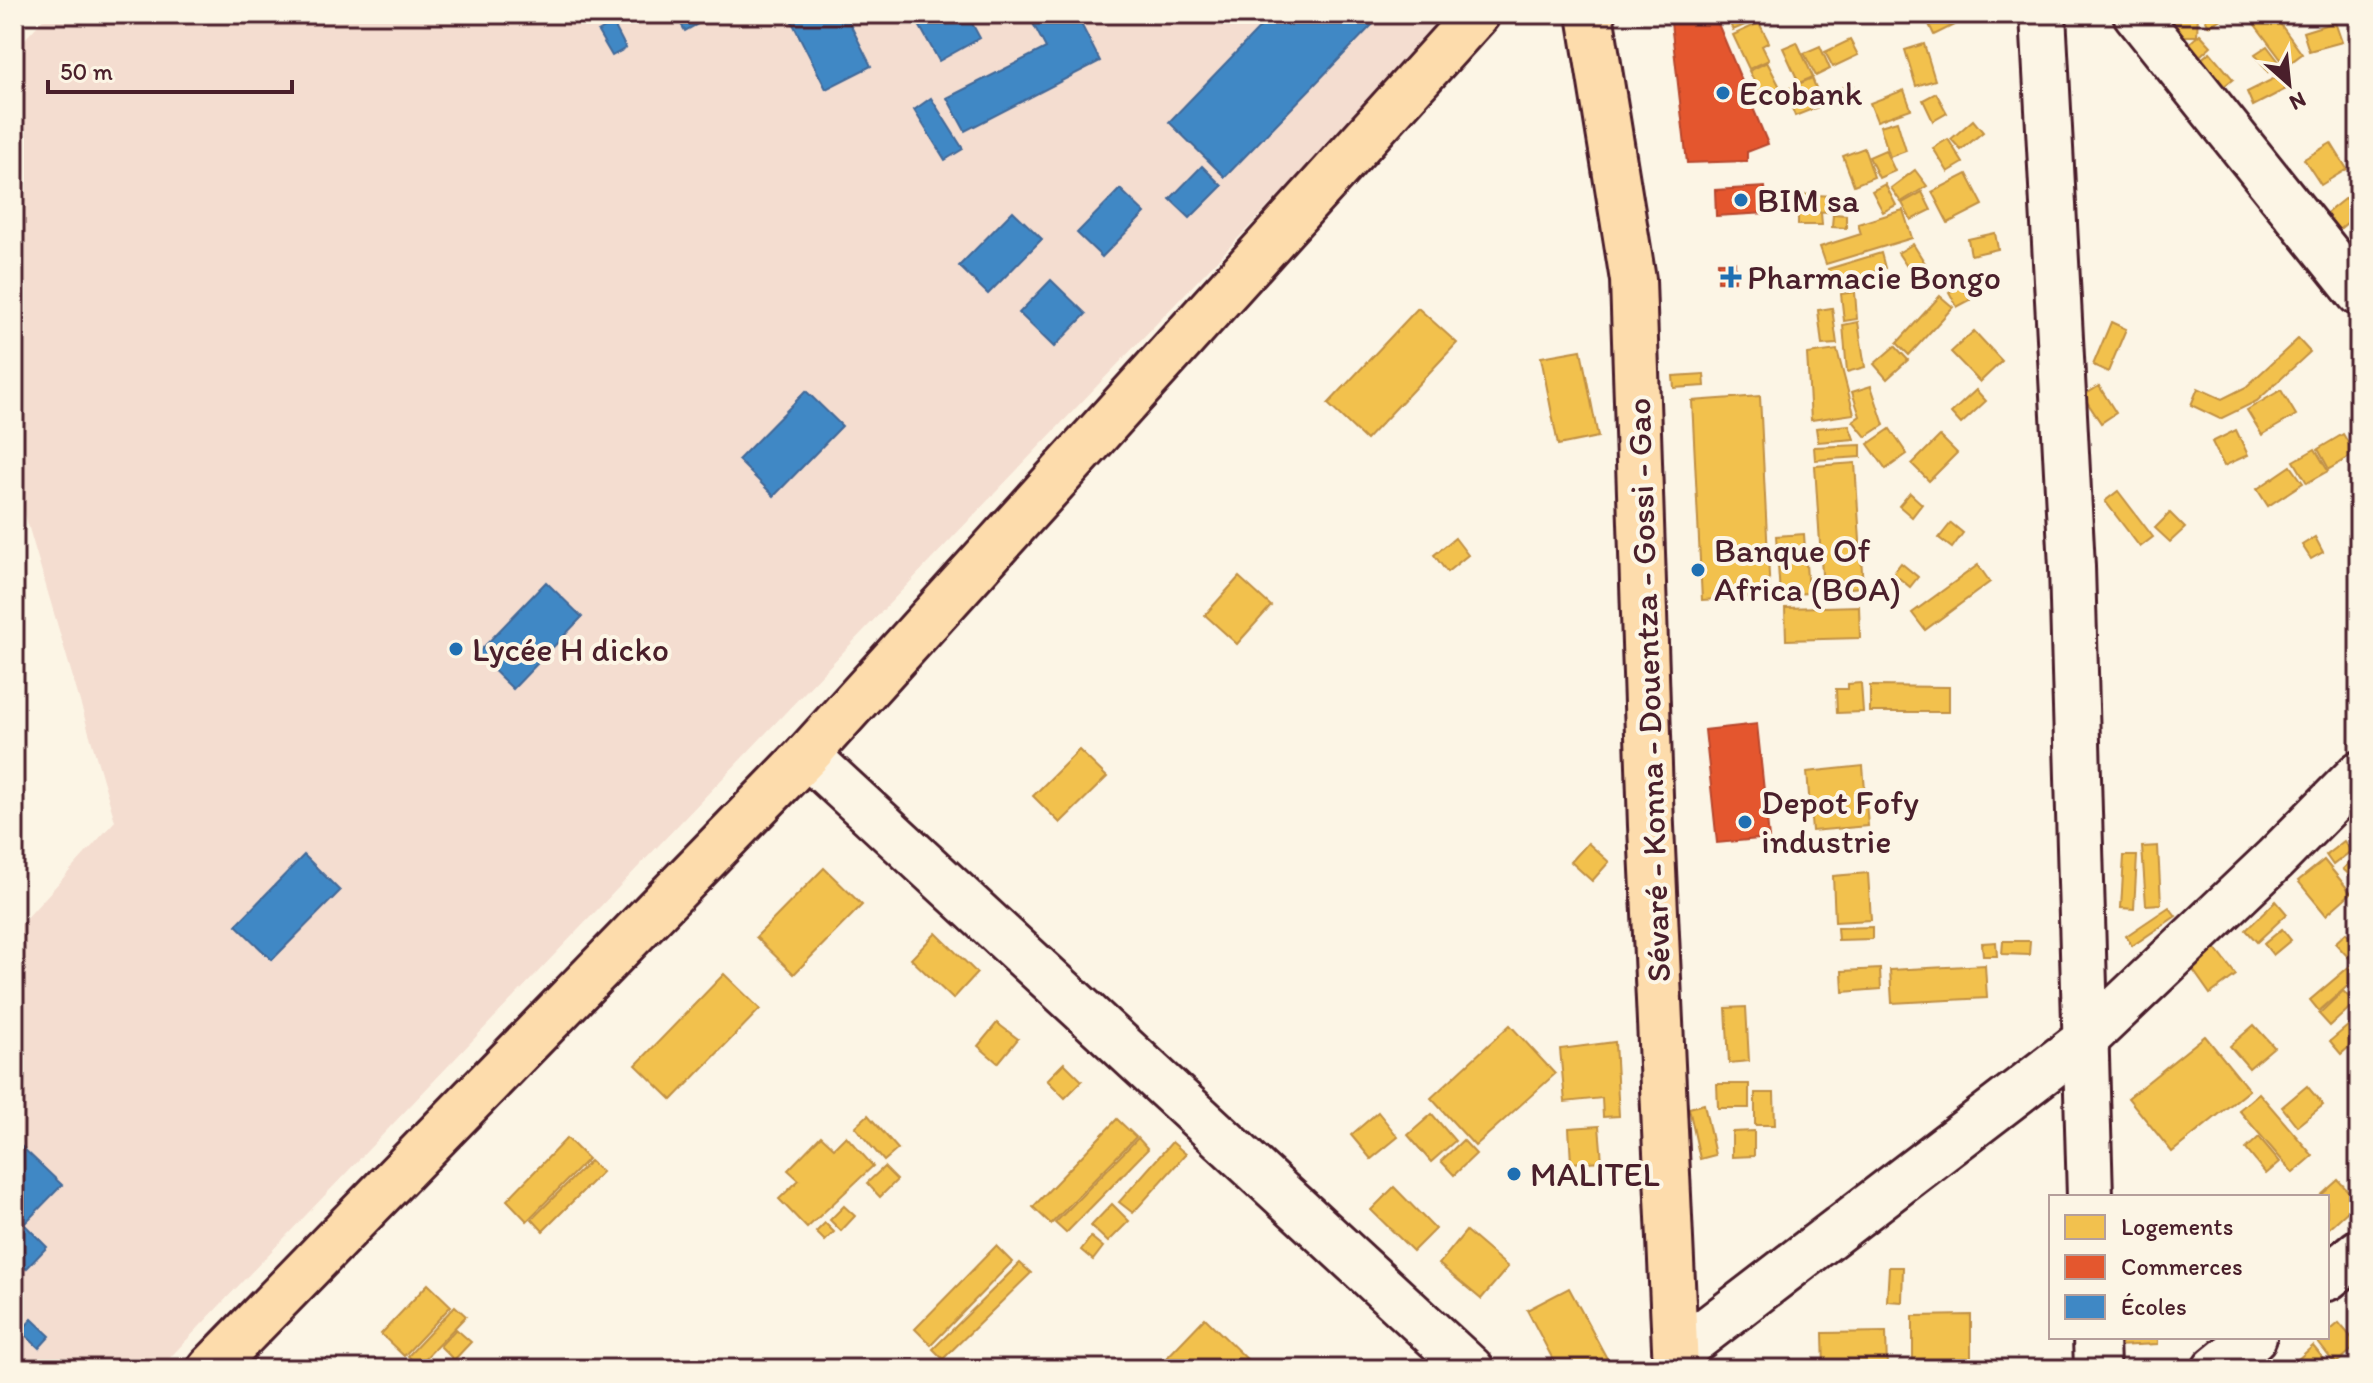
<svg xmlns="http://www.w3.org/2000/svg" width="2373" height="1383" font-family="Itim,sans-serif">
  <style>
    .built { fill: #f4ddd0 }
    .homes { fill: #f2c14e; stroke: #c09044; stroke-width: 2 }
    .shops { fill: #e4572e; stroke: #b6462d; stroke-width: 2 }
    .schools { fill: #3f88c5; stroke: #426897; stroke-width: 2 }
    .lines { fill: none; stroke-linecap: round; stroke-linejoin: round }
    .minor-casing { stroke: #4a1f2b; stroke-width: 50 }
    .major-casing { stroke: #4a1f2b; stroke-width: 50 }
    .minor { stroke: #fcf5e5; stroke-width: 44 }
    .major { stroke: #fddcac; stroke-width: 44 }
    .poi-dot { fill: #1f6fb2; stroke: #fcf5e5; stroke-width: 3 }
    .labels { text-anchor: middle; stroke-width: 8; stroke-linejoin: round; paint-order: stroke }
    .poi-label { font-size: 34px; fill: #4a1f2b; stroke: #fcf5e5; text-anchor: start }
    .street-label { font-size: 34px; fill: #4a1f2b; stroke: #fcf5e5 }
  </style>
  <rect width="100%" height="100%" fill="#fcf5e5"/>
  <filter id="ink" filterUnits="userSpaceOnUse"><feTurbulence type="fractalNoise" baseFrequency=".0125" numOctaves="2"/><feDisplacementMap in="SourceGraphic" scale="16" xChannelSelector="R" yChannelSelector="G"/><feConvolveMatrix kernelMatrix="1 2 1 2 8 2 1 2 1" color-interpolation-filters="sRGB"/></filter>
  <g filter="url(#ink)">
    <!-- built -->
    <polygon class="built" points="48,14 1452,14 159,1369 14,1369 14,932 115,821 14,477 14,51"/>
    <!-- homes -->
    <g class="homes">
      <polygon points="1725,14 1748,14 1752,22 1733,30"/>
      <polygon points="1924,14 1961,14 1964,20 1934,35"/>
      <polygon points="2168,14 2198,14 2197,36 2167,36"/>
      <polygon points="2203,14 2228,14 2229,15 2209,26"/>
      <polygon points="2247,14 2273,14 2302,54 2286,66"/>
      <polygon points="2335,22 2342,42 2309,51 2303,32"/>
      <polygon points="1759,23 1769,42 1762,46 1769,60 1749,69 1733,35"/>
      <polygon points="2200,34 2211,46 2193,62 2182,50"/>
      <polygon points="1850,40 1858,55 1833,67 1825,52"/>
      <polygon points="1797,42 1813,77 1799,83 1783,48"/>
      <polygon points="1924,44 1935,80 1916,86 1905,50"/>
      <polygon points="1820,46 1830,69 1816,76 1804,53"/>
      <polygon points="2267,46 2280,63 2268,72 2255,54"/>
      <polygon points="2210,52 2233,79 2217,92 2194,65"/>
      <polygon points="1767,62 1780,87 1762,96 1749,71"/>
      <polygon points="2279,76 2286,89 2253,106 2247,92"/>
      <polygon points="1812,78 1823,105 1795,116 1785,90"/>
      <polygon points="1853,84 1857,96 1828,106 1824,93"/>
      <polygon points="1904,90 1911,109 1877,121 1870,103"/>
      <polygon points="1936,93 1947,113 1933,121 1923,100"/>
      <polygon points="1973,120 1983,132 1961,150 1951,139"/>
      <polygon points="1897,121 1906,151 1890,157 1880,126"/>
      <polygon points="1948,139 1963,163 1948,172 1933,148"/>
      <polygon points="2331,143 2347,169 2321,185 2304,159"/>
      <polygon points="1864,148 1874,177 1854,185 1843,156"/>
      <polygon points="1885,150 1895,171 1879,178 1869,157"/>
      <polygon points="1915,170 1927,186 1901,202 1891,188"/>
      <polygon points="1967,174 1983,205 1948,223 1932,192"/>
      <polygon points="1885,184 1896,205 1883,212 1872,191"/>
      <polygon points="2359,187 2359,213 2336,232 2323,216"/>
      <polygon points="1922,192 1931,210 1911,220 1902,203"/>
      <polygon points="1794,194 1835,196 1834,212 1794,211"/>
      <polygon points="1903,210 1912,238 1826,264 1820,247 1861,234 1858,224"/>
      <polygon points="1821,212 1822,225 1798,225 1798,213"/>
      <polygon points="1833,214 1846,215 1846,228 1832,227"/>
      <polygon points="1995,233 1998,249 1971,255 1968,239"/>
      <polygon points="1913,244 1928,268 1914,277 1898,253"/>
      <polygon points="1881,253 1885,268 1832,284 1828,269"/>
      <polygon points="1963,285 1970,300 1957,307 1949,292"/>
      <polygon points="1855,292 1857,319 1844,321 1841,294"/>
      <polygon points="1940,296 1953,307 1909,355 1897,343"/>
      <polygon points="1418,308 1457,343 1366,440 1328,404"/>
      <polygon points="1832,308 1837,344 1822,345 1818,310"/>
      <polygon points="1858,322 1865,367 1847,372 1843,325"/>
      <polygon points="2111,322 2126,329 2108,372 2093,365"/>
      <polygon points="1974,331 2002,361 1980,382 1951,352"/>
      <polygon points="2298,339 2310,352 2257,401 2220,419 2191,405 2198,388 2222,399 2246,387"/>
      <polygon points="1895,346 1908,360 1887,379 1874,364"/>
      <polygon points="1581,350 1598,437 1558,445 1541,357"/>
      <polygon points="1837,350 1854,414 1811,420 1807,354"/>
      <polygon points="1704,374 1705,386 1674,388 1673,376"/>
      <polygon points="1871,386 1884,425 1866,437 1853,421 1860,416 1852,392"/>
      <polygon points="2099,386 2116,413 2101,423 2083,396"/>
      <polygon points="1976,390 1986,401 1961,424 1951,413"/>
      <polygon points="2281,390 2296,415 2262,435 2247,410"/>
      <polygon points="1760,396 1770,596 1702,600 1692,401"/>
      <polygon points="1849,425 1854,439 1818,442 1816,428"/>
      <polygon points="1890,429 1907,454 1886,469 1868,444"/>
      <polygon points="2236,430 2248,455 2224,466 2212,442"/>
      <polygon points="2343,434 2355,454 2329,469 2318,449"/>
      <polygon points="1940,436 1957,453 1929,481 1912,464"/>
      <polygon points="1861,445 1861,457 1815,460 1814,447"/>
      <polygon points="2315,449 2328,471 2307,483 2294,461"/>
      <polygon points="1855,463 1863,587 1823,590 1815,466"/>
      <polygon points="2291,466 2303,483 2268,506 2257,489"/>
      <polygon points="2118,491 2153,537 2140,547 2105,501"/>
      <polygon points="1910,493 1922,504 1912,517 1899,506"/>
      <polygon points="2170,513 2185,528 2170,542 2155,528"/>
      <polygon points="1951,523 1963,533 1952,548 1939,538"/>
      <polygon points="1804,534 1808,593 1780,595 1776,536"/>
      <polygon points="2315,537 2323,552 2311,559 2302,545"/>
      <polygon points="1455,538 1468,555 1447,572 1434,555"/>
      <polygon points="1901,563 1918,577 1910,587 1893,573"/>
      <polygon points="1978,565 1990,582 1925,630 1912,613"/>
      <polygon points="1239,577 1271,606 1237,644 1205,615"/>
      <polygon points="1859,606 1860,638 1786,640 1785,608"/>
      <polygon points="1861,683 1863,712 1837,713 1836,689 1848,689 1848,684"/>
      <polygon points="1870,686 1949,687 1949,712 1870,712"/>
      <polygon points="1079,750 1107,777 1060,823 1033,796"/>
      <polygon points="1863,766 1868,826 1812,831 1807,772"/>
      <polygon points="2344,841 2351,851 2333,865 2326,855"/>
      <polygon points="1588,843 1609,862 1592,881 1571,862"/>
      <polygon points="2158,846 2161,904 2146,905 2142,847"/>
      <polygon points="2124,856 2137,856 2134,909 2121,908"/>
      <polygon points="2356,856 2359,858 2359,878 2356,881 2343,869"/>
      <polygon points="2324,860 2351,893 2326,915 2298,881"/>
      <polygon points="824,868 862,905 794,974 756,937"/>
      <polygon points="1868,873 1871,920 1835,922 1833,876"/>
      <polygon points="2276,901 2287,914 2257,942 2246,930"/>
      <polygon points="2169,907 2176,916 2132,946 2126,936"/>
      <polygon points="1872,927 1872,939 1838,940 1837,928"/>
      <polygon points="2282,929 2291,940 2273,955 2264,944"/>
      <polygon points="936,933 977,973 953,999 911,959"/>
      <polygon points="2346,933 2359,947 2349,958 2335,943"/>
      <polygon points="2003,941 2030,941 2029,955 2002,954"/>
      <polygon points="1996,942 1997,956 1983,956 1982,943"/>
      <polygon points="2216,949 2236,975 2210,994 2191,967"/>
      <polygon points="1985,965 1987,998 1892,1003 1890,970"/>
      <polygon points="2350,966 2359,976 2319,1011 2310,1000"/>
      <polygon points="1880,969 1881,989 1843,992 1842,971"/>
      <polygon points="724,974 760,1009 672,1100 636,1065"/>
      <polygon points="2343,991 2355,1003 2330,1026 2319,1014"/>
      <polygon points="1746,1007 1749,1061 1729,1063 1726,1008"/>
      <polygon points="2356,1019 2359,1022 2359,1038 2341,1054 2330,1041"/>
      <polygon points="997,1023 1018,1039 998,1063 978,1046"/>
      <polygon points="1510,1025 1555,1074 1475,1146 1431,1098"/>
      <polygon points="2254,1025 2274,1047 2249,1068 2230,1046"/>
      <polygon points="2205,1036 2249,1090 2172,1152 2128,1098"/>
      <polygon points="1615,1042 1619,1116 1603,1117 1602,1098 1565,1102 1560,1049"/>
      <polygon points="1064,1063 1082,1081 1065,1098 1047,1080"/>
      <polygon points="1717,1084 1749,1084 1749,1108 1718,1108"/>
      <polygon points="2307,1086 2323,1105 2297,1126 2282,1107"/>
      <polygon points="1755,1093 1774,1093 1775,1125 1755,1125"/>
      <polygon points="2259,1093 2313,1156 2293,1173 2239,1110"/>
      <polygon points="1704,1104 1715,1155 1700,1159 1689,1108"/>
      <polygon points="1378,1112 1398,1137 1371,1159 1351,1135"/>
      <polygon points="1432,1114 1455,1141 1431,1162 1408,1135"/>
      <polygon points="868,1115 898,1149 884,1161 855,1127"/>
      <polygon points="1117,1119 1136,1137 1051,1224 1033,1207"/>
      <polygon points="1599,1126 1602,1161 1571,1163 1569,1128"/>
      <polygon points="1754,1131 1754,1156 1732,1157 1732,1132"/>
      <polygon points="821,1136 834,1148 846,1136 873,1166 807,1228 779,1199 799,1180 788,1170"/>
      <polygon points="2259,1137 2280,1162 2266,1174 2246,1149"/>
      <polygon points="567,1138 588,1159 527,1221 507,1200"/>
      <polygon points="1138,1138 1148,1149 1066,1233 1055,1223"/>
      <polygon points="1463,1140 1476,1154 1454,1175 1441,1161"/>
      <polygon points="1172,1142 1186,1154 1133,1213 1119,1202"/>
      <polygon points="590,1161 602,1172 543,1231 532,1219"/>
      <polygon points="884,1167 897,1180 880,1197 867,1183"/>
      <polygon points="2338,1180 2358,1202 2327,1230 2327,1197 2319,1197"/>
      <polygon points="1394,1187 1435,1229 1413,1251 1371,1210"/>
      <polygon points="1112,1204 1129,1221 1108,1242 1091,1226"/>
      <polygon points="844,1206 855,1216 841,1231 830,1220"/>
      <polygon points="825,1223 834,1232 825,1241 816,1232"/>
      <polygon points="1466,1231 1508,1267 1481,1299 1439,1264"/>
      <polygon points="1091,1237 1103,1247 1093,1260 1081,1250"/>
      <polygon points="996,1246 1012,1262 931,1345 915,1329"/>
      <polygon points="1020,1263 1031,1273 943,1359 933,1349"/>
      <polygon points="1889,1267 1903,1267 1902,1302 1887,1301"/>
      <polygon points="428,1284 451,1306 404,1356 381,1334"/>
      <polygon points="1569,1288 1611,1366 1605,1369 1558,1369 1527,1310"/>
      <polygon points="455,1306 466,1316 418,1366 408,1356"/>
      <polygon points="1971,1315 1971,1369 1913,1369 1913,1316"/>
      <polygon points="1205,1318 1251,1363 1246,1369 1156,1369"/>
      <polygon points="2339,1323 2358,1345 2335,1364 2317,1341 2327,1337 2327,1333"/>
      <polygon points="456,1329 471,1342 454,1360 440,1346"/>
      <polygon points="1886,1332 1887,1369 1824,1369 1823,1333"/>
      <polygon points="2115,1337 2158,1337 2158,1344 2116,1346"/>
      <polygon points="2313,1346 2331,1368 2288,1369 2288,1368"/>
    </g>
    <!-- shops -->
    <g class="shops">
      <polygon points="1670,14 1714,14 1768,144 1747,152 1747,161 1687,163"/>
      <polygon points="1765,187 1767,213 1716,216 1715,190"/>
      <rect x="1718" y="262" width="17" height="19"/>
      <polygon points="1757,724 1769,838 1717,843 1705,730"/>
    </g>
    <!-- schools -->
    <g class="schools">
      <polygon points="591,14 614,14 616,17 598,27"/>
      <polygon points="675,14 716,14 685,31"/>
      <polygon points="788,14 845,14 871,66 826,89"/>
      <polygon points="913,14 967,14 980,38 939,61"/>
      <polygon points="1028,14 1076,14 1100,61 965,131 947,98 1046,48"/>
      <polygon points="1273,14 1369,14 1376,21 1225,177 1169,122"/>
      <polygon points="613,23 626,48 612,56 598,32"/>
      <polygon points="931,98 963,149 945,160 914,110"/>
      <polygon points="1202,166 1222,186 1190,218 1170,199"/>
      <polygon points="1120,189 1145,213 1102,257 1077,233"/>
      <polygon points="1013,211 1042,239 988,294 959,266"/>
      <polygon points="1051,280 1086,314 1054,347 1019,313"/>
      <polygon points="806,391 842,426 774,496 738,460"/>
      <polygon points="546,582 582,617 513,689 477,654"/>
      <polygon points="304,855 340,891 272,960 236,925"/>
      <polygon points="21,1146 62,1185 24,1224 47,1247 26,1269 14,1258 14,1154"/>
      <polygon points="32,1319 50,1336 39,1348 21,1331"/>
    </g>
    <g class="lines">
      <!-- minor casing -->
      <g class="minor-casing">
        <g id="minor">
          <polyline points="2043,14 2072,567 2090,1197"/>
          <polyline points="2136,14 2359,293"/>
          <polyline points="807,755 1471,1369"/>
          <polyline points="2327,1278 2359,1252"/>
          <polyline points="2096,1337 2097,1369"/>
          <polyline points="1676,1354 2084,1041 2275,859 2359,774"/>
          <polyline points="2215,1369 2254,1337"/>
        </g>
      </g>
      <!-- major casing -->
      <g class="major-casing">
        <g id="major">
          <polyline points="1590,14 1633,280 1651,826 1676,1369"/>
          <polyline points="210,1369 807,755 1477,14"/>
        </g>
      </g>
      <!-- minor -->
      <use href="#minor" class="minor"/>
      <!-- major -->
      <use href="#major" class="major"/>
    </g>
  </g>
  <!-- markers -->
  <g class="poi-dot">
    <circle cx="1723" cy="93" r="8"/>
    <circle cx="1741" cy="200" r="8"/>
    <path d="M1727 265h8v8h8v8h-8v8h-8v-8h-8v-8h8z"/>
    <circle cx="1698" cy="570" r="8"/>
    <circle cx="456" cy="649" r="8"/>
    <circle cx="1745" cy="822" r="8"/>
    <circle cx="1514" cy="1174" r="8"/>
  </g>
  <g class="labels">
    <!-- poi labels -->
    <g class="poi-label">
      <text x="1739" y="105">Ecobank</text>
      <text x="1757" y="212">BIM sa</text>
      <text x="1747" y="289">Pharmacie Bongo</text>
      <text x="1714" y="562">Banque Of<tspan x="1714" dy="39">Africa (BOA)</tspan></text>
      <text x="472" y="661">Lycée H dicko</text>
      <text x="1761" y="814">Depot Fofy<tspan x="1761" dy="39">industrie</tspan></text>
      <text x="1530" y="1186">MALITEL</text>
    </g>
    <!-- street labels -->
    <g class="street-label">
      <text transform="translate(1648 690) rotate(-92)" y="12">Sévaré - Konna - Douentza - Gossi - Gao</text>
    </g>
  </g>
  <!-- margin -->
  <rect width="2373" height="1383" fill="none" stroke="#fcf5e5" stroke-width="48"/>
  <rect x="24" y="24" width="2325" height="1335" fill="none" stroke="#4a1f2b" stroke-width="3" filter="url(#ink)"/>
  <!-- legend -->
  <rect x="2049" y="1195" width="280" height="144" fill="#fcf5e5" stroke="#b59f9b" stroke-width="2"/>
  <rect x="2065" y="1215" width="40" height="24" fill="#f2c14e" stroke="#b59f9b" stroke-width="2"/>
  <text x="2121" y="1235" font-size="24" fill="#4a1f2b">Logements</text>
  <rect x="2065" y="1255" width="40" height="24" fill="#e4572e" stroke="#b59f9b" stroke-width="2"/>
  <text x="2121" y="1275" font-size="24" fill="#4a1f2b">Commerces</text>
  <rect x="2065" y="1295" width="40" height="24" fill="#3f88c5" stroke="#b59f9b" stroke-width="2"/>
  <text x="2121" y="1315" font-size="24" fill="#4a1f2b">Écoles</text>
  <!-- north arrow -->
  <g transform="translate(2289 84) rotate(153)" stroke="#fcf5e5" stroke-width="6" paint-order="stroke">
  <path d="M0-6L14 30L0 20L-14 30Z" fill="#4a1f2b"/>
  <text y="-12" font-size="22" font-weight="bold" text-anchor="middle" fill="#4a1f2b">N</text>
  </g>
  <!-- scale -->
  <path d="M48 80v12h244v-12" fill="none" stroke="#4a1f2b" stroke-width="4"/>
  <text x="60" y="80" font-size="24" fill="#4a1f2b" stroke="#fcf5e5" stroke-width="6" paint-order="stroke">50 m</text>
</svg>
